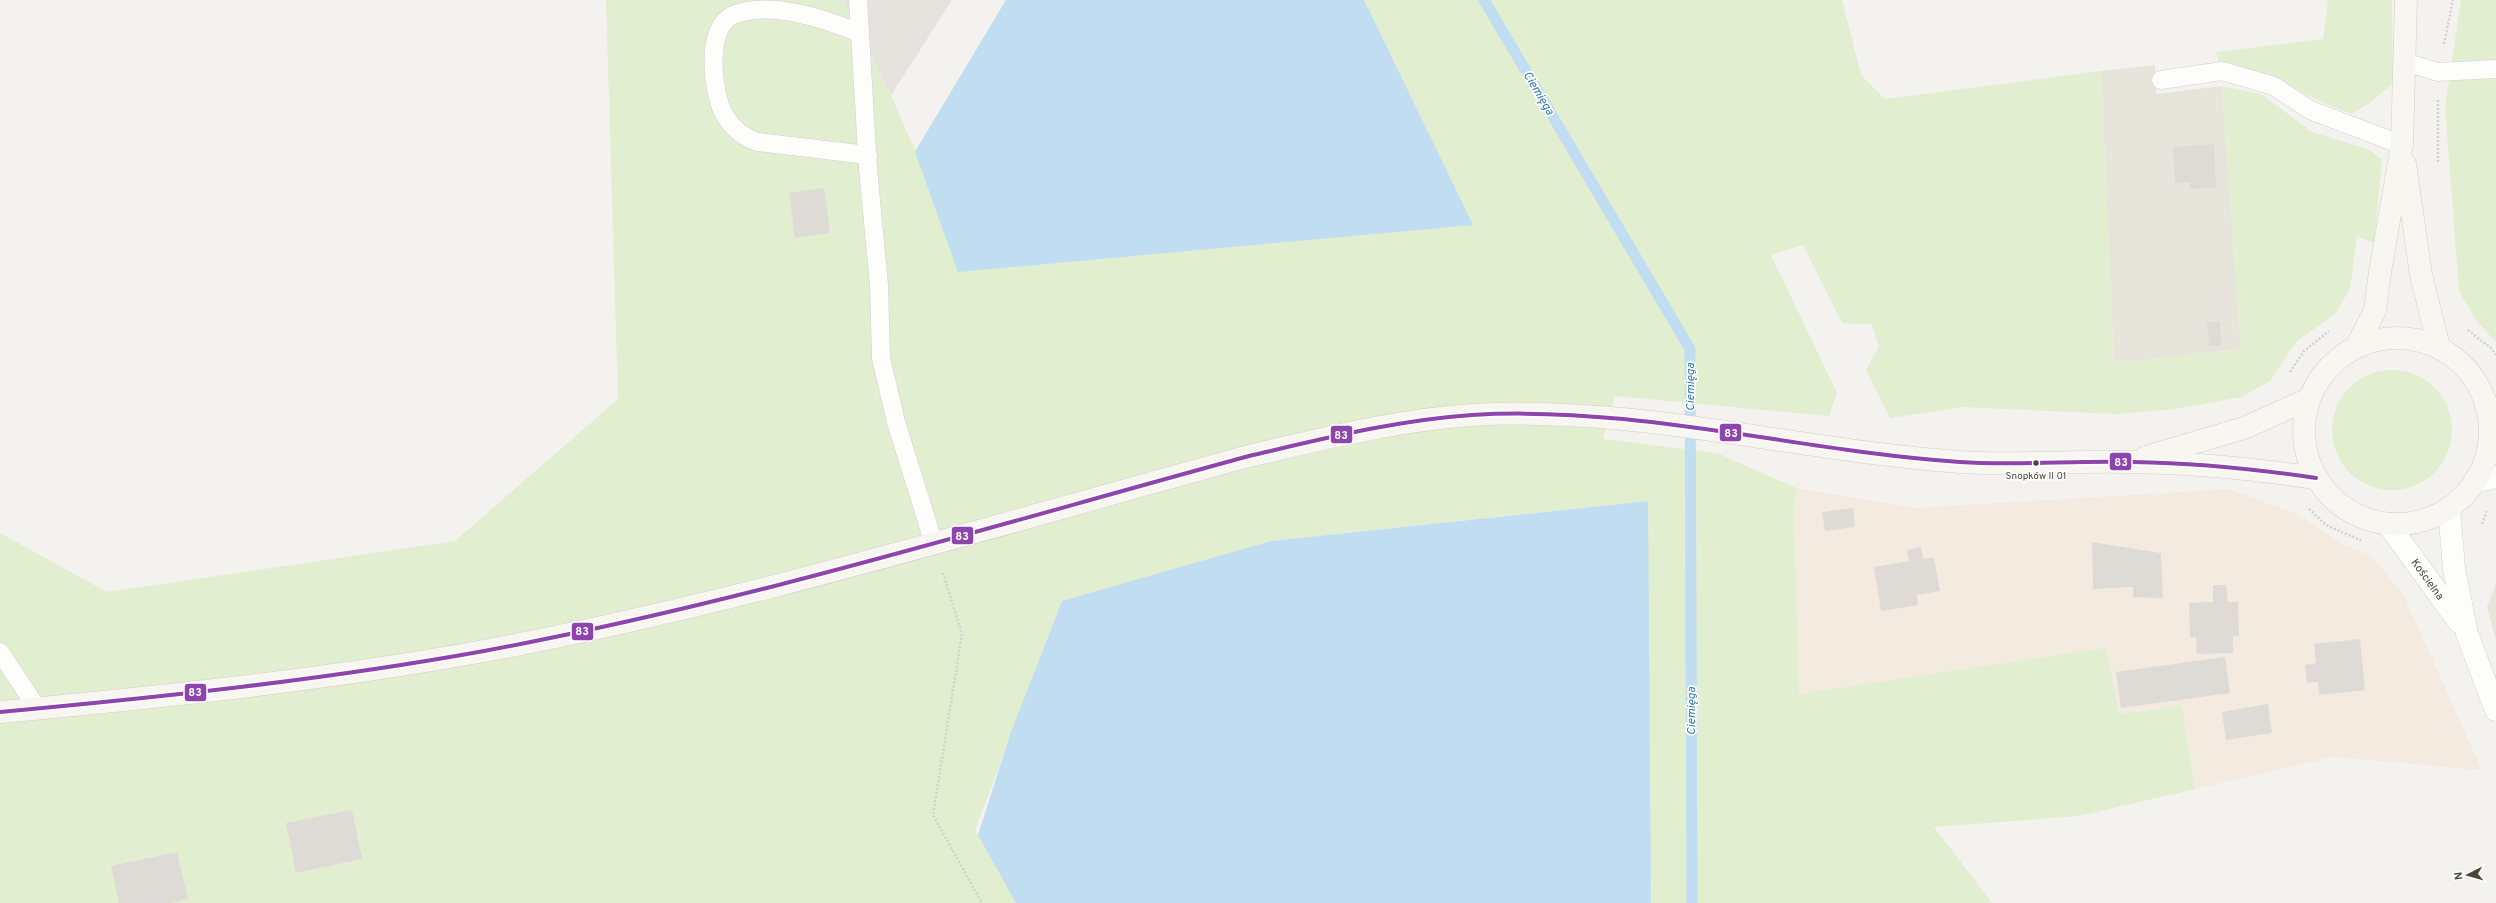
<svg xmlns="http://www.w3.org/2000/svg" width="2496" height="903" font-family="Overpass,sans-serif">
  <style>
    .residential { fill: #e7e4dc }
    .commercial { fill: #f3ebdf }
    .industrial { fill: #e6e2de }
    .green { fill: #e1eecf }
    .water { fill: #c0ddf1 }
    .lines { fill: none; stroke-linecap: round; stroke-linejoin: round }
    .stream { stroke: #c0ddf1; stroke-width: 11 }
    .building { fill: #dedbd6 }
    .service-casing { stroke: #d2d0cb; stroke-width: 19 }
    .tertiary-casing { stroke: #d2d0cb; stroke-width: 23 }
    .secondary-casing { stroke: #d3cfc5; stroke-width: 23 }
    .path { stroke: #d3d2cc; stroke-width: 2.5; stroke-dasharray: 2 2; stroke-linecap: butt }
    .service { stroke: #fdfdfc; stroke-width: 18 }
    .tertiary { stroke: #fdfdfc; stroke-width: 22 }
    .secondary { stroke: #f7f6f1; stroke-width: 22 }
    .bus-1-casing { stroke: #fff; stroke-width: 7 }
    .bus-1 { stroke: #8e44ad; stroke-width: 4 }
    .bus-dot { fill: #4b4439; stroke: #fff; stroke-width: 1.5 }
    .labels { text-anchor: middle; stroke-width: 3.5; stroke-linejoin: round; paint-order: stroke }
    .bus-label { font-size: 10px; fill: #4b4439; stroke: #fff }
    .street-label { font-size: 11px; fill: #4b4439; stroke: #fff }
    .water-label { font-size: 12px; font-style: italic; fill: #2e7ab2; stroke: #fff }
    .line-badge { stroke: #fff; stroke-width: 1.5 }
    .badge-label { font-size: 11px; text-anchor: middle; font-weight: bold; fill: #fff }
  </style>
  <rect width="100%" height="100%" fill="#f4f2ee"/>
  <!-- residential -->
  <g class="residential">
    <polygon points="2155,65 2156,94 2222,86 2241,349 2114,363 2101,71"/>
    <polygon points="2496,584 2496,640 2487,607"/>
  </g>
  <!-- commercial -->
  <polygon class="commercial" points="1796,488 1917,508 2228,489 2292,512 2344,545 2372,556 2403,594 2482,770 2333,757 2195,789 2182,706 2119,714 2106,649 1799,694 1794,515"/>
  <!-- industrial -->
  <polygon class="industrial" points="843,0 952,0 891,95"/>
  <!-- green -->
  <g class="green">
    <polygon points="606,0 843,0 891,95 915,151 1006,0 1842,0 1861,75 1885,99 2101,71 2114,363 2241,349 2222,86 2261,94 2312,132 2370,150 2382,160 2374,243 2357,236 2350,289 2335,314 2297,341 2270,381 2241,397 2175,409 2116,414 1963,407 1890,418 1866,370 1879,347 1872,324 1842,323 1803,245 1771,255 1837,393 1829,416 1615,396 1603,439 1717,453 1796,488 1794,515 1799,694 2106,648 2119,714 2182,706 2195,789 2079,816 1934,827 1992,903 1651,903 1647,501 1271,541 1061,603 975,830 1017,903 0,903 0,533 107,592 455,541 618,399"/>
    <polygon points="2328,0 2392,0 2393,83 2371,102 2352,114 2321,102 2274,77 2219,64 2216,52 2323,39"/>
    <polygon points="2461,0 2496,0 2496,342 2476,320 2459,291 2445,107"/>
    <circle cx="2392" cy="430" r="60"/>
  </g>
  <!-- water -->
  <g class="water">
    <polygon points="1006,0 1364,0 1473,225 958,272 915,152"/>
    <polygon points="1648,501 1651,903 1016,903 978,835 1011,732 1062,601 1271,541"/>
  </g>
  <g class="lines">
    <!-- stream -->
    <polyline class="stream" points="1484,0 1690,349 1692,903"/>
  </g>
  <!-- building -->
  <g class="building">
    <polygon points="2214,144 2216,188 2190,189 2190,182 2175,183 2173,147"/>
    <polygon points="824,188 830,233 795,238 789,193"/>
    <polygon points="2220,321 2221,346 2209,346 2207,322"/>
    <polygon points="1853,508 1855,527 1825,531 1822,512"/>
    <polygon points="2092,542 2161,553 2163,598 2133,597 2133,587 2093,589"/>
    <polygon points="1921,547 1923,559 1934,558 1940,591 1917,595 1918,605 1881,611 1874,567 1909,561 1907,550"/>
    <polygon points="2213,585 2226,585 2228,602 2238,602 2239,636 2233,636 2233,653 2197,654 2196,637 2190,637 2189,603 2213,602"/>
    <polygon points="2360,639 2365,690 2319,695 2318,682 2307,683 2305,665 2316,663 2314,644"/>
    <polygon points="2225,657 2230,693 2121,708 2116,672"/>
    <polygon points="2268,704 2272,733 2226,740 2222,712"/>
    <polygon points="352,810 362,859 296,873 286,823"/>
    <polygon points="177,852 188,899 171,903 119,903 111,866"/>
  </g>
  <g class="lines">
    <!-- service casing -->
    <g class="service-casing">
      <g id="service">
        <polyline points="858,0 868,169 879,285 881,358 896,422 934,544"/>
        <path d="M860 33C824 19 771 0 733 15 705 27 712 92 724 114 731 127 744 138 758 142L868 155"/>
        <polyline points="2405,62 2438,72 2496,69"/>
        <polyline points="2161,80 2222,71 2274,86 2310,110 2402,145"/>
        <polyline points="0,652 37,708"/>
      </g>
    </g>
    <!-- tertiary casing -->
    <g class="tertiary-casing">
      <g id="tertiary">
        <polyline points="2486,406 2496,410"/>
        <polyline points="2474,482 2496,477"/>
        <polyline points="2449,508 2454,568 2467,634 2496,710"/>
        <path id="s1" d="M2388 524 2459 622"/>
      </g>
    </g>
    <!-- secondary casing -->
    <g class="secondary-casing">
      <g id="secondary">
        <polyline points="2405,164 2421,275 2439,347"/>
        <circle cx="2397" cy="431" r="93"/>
        <polyline points="2357,346 2375,310 2380,272 2402,145 2406,0"/>
        <polyline points="2146,457 2244,428 2309,399"/>
        <path d="M0 712C162 697 324 680 484 651 743 603 995 525 1249 456 1322 439 1397 420 1472 415 1636 405 1798 451 1960 462 2018 466 2076 460 2133 462 2195 463 2255 469 2316 478"/>
      </g>
    </g>
    <!-- path -->
    <g class="path">
      <polyline points="2444,44 2453,0"/>
      <polyline points="2438,100 2438,163"/>
      <polyline points="2468,330 2492,349 2496,355"/>
      <polyline points="2290,372 2304,351 2329,331"/>
      <polyline points="2309,509 2326,525 2362,541"/>
      <polyline points="2482,524 2487,510"/>
      <polyline points="943,573 962,634 933,815 982,903"/>
    </g>
    <!-- service -->
    <use href="#service" class="service"/>
    <!-- tertiary -->
    <use href="#tertiary" class="tertiary"/>
    <!-- secondary -->
    <use href="#secondary" class="secondary"/>
    <!-- bus-1 casing -->
    <g class="bus-1-casing">
      <path id="bus-1" d="M0 712C162 697 324 680 484 651 743 603 995 525 1249 456 1322 439 1397 420 1472 415 1636 405 1798 451 1960 462 2018 466 2076 460 2133 462 2195 463 2255 469 2316 478"/>
    </g>
    <!-- bus-1 -->
    <use href="#bus-1" class="bus-1"/>
  </g>
  <!-- markers -->
  <circle class="bus-dot" cx="2036" cy="463" r="3.5"/>
  <g class="labels">
    <!-- bus labels -->
    <g class="bus-label">
      <text x="2036" y="479">Snopków II 01</text>
    </g>
    <!-- street labels -->
    <g class="street-label">
      <text dy="4" stroke="none"><textPath href="#s1" startOffset="68">Kościelna</textPath></text>
    </g>
    <!-- water labels -->
    <g class="water-label">
      <text transform="translate(1539 93) rotate(59)" y="4">Ciemięga</text>
      <text transform="translate(1690 387) rotate(-90)" y="4">Ciemięga</text>
      <text transform="translate(1691 711) rotate(-90)" y="4">Ciemięga</text>
    </g>
  </g>
  <g class="line-badge">
    <rect x="1719" y="423" width="23" height="19" rx="4" fill="#8e44ad"/>
    <rect x="1330" y="425" width="23" height="19" rx="4" fill="#8e44ad"/>
    <rect x="2109" y="452" width="23" height="19" rx="4" fill="#8e44ad"/>
    <rect x="951" y="526" width="23" height="19" rx="4" fill="#8e44ad"/>
    <rect x="571" y="622" width="23" height="19" rx="4" fill="#8e44ad"/>
    <rect x="184" y="683" width="23" height="19" rx="4" fill="#8e44ad"/>
  </g>
  <g class="badge-label">
    <text x="1731" y="437">83</text>
    <text x="1341" y="439">83</text>
    <text x="2121" y="466">83</text>
    <text x="962" y="540">83</text>
    <text x="582" y="635">83</text>
    <text x="195" y="696">83</text>
  </g>
  <!-- north arrow -->
  <g transform="translate(2468 875) rotate(264)" stroke="#ffffff" stroke-width="3" paint-order="stroke">
  <path d="M0-3L7 15L0 10L-7 15Z" fill="#4b4439"/>
  <text y="-6" font-size="11" font-weight="bold" text-anchor="middle" fill="#4b4439">N</text>
  </g>
</svg>
